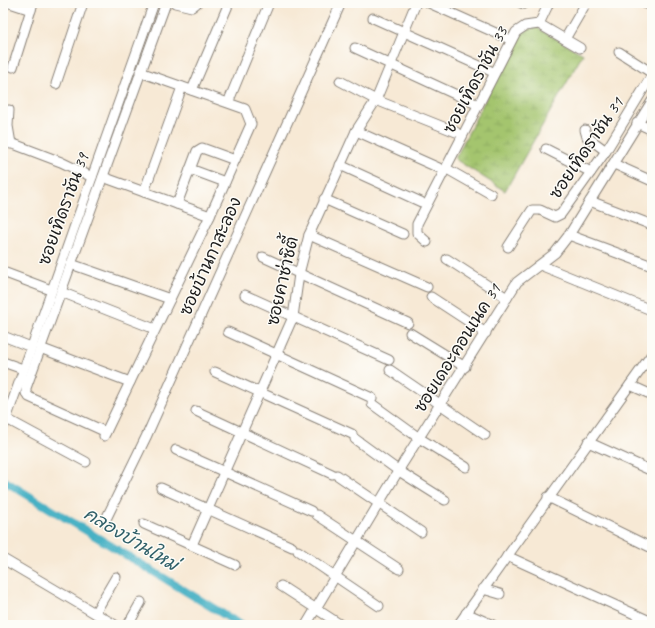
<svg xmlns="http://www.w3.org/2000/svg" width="655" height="628" font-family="Caveat,'Playpen Sans Thai',sans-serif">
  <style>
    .wetland { fill: url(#wetland-marsh); stroke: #607045 }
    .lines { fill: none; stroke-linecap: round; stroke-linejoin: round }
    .canal { stroke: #46b1c4; stroke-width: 8 }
    .minor-casing { stroke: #8a8278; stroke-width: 11 }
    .minor { stroke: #fff; stroke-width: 9 }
    .labels { text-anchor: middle; stroke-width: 3; stroke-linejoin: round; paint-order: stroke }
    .street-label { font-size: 17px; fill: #1c1c1c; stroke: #fdfcf7 }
    .water-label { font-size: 18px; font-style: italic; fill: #2f5f68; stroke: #fdfcf7 }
  </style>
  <defs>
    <pattern id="wetland-marsh" width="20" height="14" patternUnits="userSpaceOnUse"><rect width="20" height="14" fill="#a4c56e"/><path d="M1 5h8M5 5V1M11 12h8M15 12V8" fill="none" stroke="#8da95f"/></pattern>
  </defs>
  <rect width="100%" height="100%" fill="#fdfcf7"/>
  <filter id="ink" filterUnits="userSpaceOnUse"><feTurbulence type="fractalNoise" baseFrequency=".025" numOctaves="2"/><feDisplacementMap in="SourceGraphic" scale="8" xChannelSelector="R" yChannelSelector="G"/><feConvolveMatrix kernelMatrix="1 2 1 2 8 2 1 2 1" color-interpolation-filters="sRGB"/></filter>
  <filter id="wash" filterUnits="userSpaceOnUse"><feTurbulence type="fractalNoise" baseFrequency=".012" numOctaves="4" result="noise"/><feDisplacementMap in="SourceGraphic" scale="16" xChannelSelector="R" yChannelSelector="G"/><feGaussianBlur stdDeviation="0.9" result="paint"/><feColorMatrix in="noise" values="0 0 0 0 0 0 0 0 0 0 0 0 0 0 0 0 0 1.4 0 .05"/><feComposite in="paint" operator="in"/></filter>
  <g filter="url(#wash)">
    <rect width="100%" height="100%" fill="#f7e9d5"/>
    <!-- wetland -->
    <polygon class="wetland" points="536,27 583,54 505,191 455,159 518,35 527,30"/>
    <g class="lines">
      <!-- canal -->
      <polyline class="canal" points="3,480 241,625"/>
    </g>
  </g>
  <g filter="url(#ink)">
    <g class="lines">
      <!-- minor casing -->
      <g class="minor-casing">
        <g id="minor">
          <polyline points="10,3 31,10"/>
          <polyline points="175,3 192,7 197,3"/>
          <polyline points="429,3 507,38"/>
          <polyline points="521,3 524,4"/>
          <polyline points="646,4 647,3"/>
          <polyline points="373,18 491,71"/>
          <polyline points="539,24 549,3"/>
          <polyline points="565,39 586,3"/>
          <polyline points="355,48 474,103"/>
          <polyline points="619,52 652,73"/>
          <polyline points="13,67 33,3"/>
          <polyline points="340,81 376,100 456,132"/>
          <polyline points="56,84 83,3"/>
          <polyline points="192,90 229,3"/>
          <polyline points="230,98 269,3"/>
          <polyline points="9,110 8,126 11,144"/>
          <polyline points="637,123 652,130"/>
          <polyline points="585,130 587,137 606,151"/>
          <polyline points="356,131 439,168"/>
          <polyline points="3,140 61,162 92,177"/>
          <polyline points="546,149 591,172"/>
          <polyline points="614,164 652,181"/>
          <polyline points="340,165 421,202"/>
          <polyline points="190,169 225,182"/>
          <polyline points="447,169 491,194"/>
          <polyline points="103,177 210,216"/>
          <polyline points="144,192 182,87"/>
          <polyline points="324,199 403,234"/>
          <polyline points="590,201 652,225"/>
          <polyline points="177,204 197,151 202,148 235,160"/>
          <polyline points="309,235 427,287"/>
          <polyline points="569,235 652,266"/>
          <polyline points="427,242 417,233 417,224 516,32 525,26 539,24 580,48"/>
          <polyline points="508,247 532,210 540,210 555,217 561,214 606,151 652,75"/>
          <polyline points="263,257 408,323"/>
          <polyline points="447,259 507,298"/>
          <polyline points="71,264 170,299"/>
          <polyline points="540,265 651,310"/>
          <polyline points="3,272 51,290"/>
          <polyline points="61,292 155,329"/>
          <polyline points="245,295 389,360"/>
          <polyline points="431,297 486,333"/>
          <polyline points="228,332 372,398"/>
          <polyline points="410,333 465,367"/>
          <polyline points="3,336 31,347"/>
          <polyline points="40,348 130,382"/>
          <polyline points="3,362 23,369"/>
          <polyline points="390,370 485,435"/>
          <polyline points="215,372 352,434"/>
          <polyline points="630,385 652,395"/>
          <polyline points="372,404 419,438 466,467"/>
          <polyline points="196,411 332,474"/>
          <polyline points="3,417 86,462"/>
          <polyline points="4,425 154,3"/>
          <polyline points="106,432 29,397 26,393 26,388 166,3"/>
          <polyline points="104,436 210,216 251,124 245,109 140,72"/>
          <polyline points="355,439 399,471 445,500"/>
          <polyline points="588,442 652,471"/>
          <polyline points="176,450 311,511"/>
          <polyline points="337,475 421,532"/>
          <polyline points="161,488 292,547"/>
          <polyline points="548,497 652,548"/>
          <polyline points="317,515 399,569"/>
          <polyline points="105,521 147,435 341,3"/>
          <polyline points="144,524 235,565"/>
          <polyline points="192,545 293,317 299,274 309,235 356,131 376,100 416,3"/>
          <polyline points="298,551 379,606"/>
          <polyline points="507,556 652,622"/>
          <polyline points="3,559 115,625"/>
          <polyline points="281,586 341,625"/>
          <polyline points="483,589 500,594"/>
          <polyline points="95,613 116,577"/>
          <polyline points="466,613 493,625"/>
          <polyline points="128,625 141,602"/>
          <polyline points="306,625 403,463 517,282 555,253 569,235 652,101"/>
          <polyline points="458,625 652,354"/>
        </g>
      </g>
      <!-- minor -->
      <use href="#minor" class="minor"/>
    </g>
  </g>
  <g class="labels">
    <!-- street labels -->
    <g class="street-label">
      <text transform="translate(475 80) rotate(-62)" y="6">ซอยเทิดราชัน 33</text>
      <text transform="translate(586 148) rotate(-56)" y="6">ซอยเทิดราชัน 31</text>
      <text transform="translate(63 209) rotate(-70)" y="6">ซอยเทิดราชัน 39</text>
      <text transform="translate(210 256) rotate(-66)" y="6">ซอยบ้านกาสะลอง</text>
      <text transform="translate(282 281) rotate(-77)" y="6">ซอยคาซ่าซิตี้</text>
      <text transform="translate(457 348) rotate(-58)" y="6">ซอยเดอะคอนเนค 31</text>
    </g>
    <!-- water labels -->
    <g class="water-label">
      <text transform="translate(131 539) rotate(31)" y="6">คลองบ้านใหม่</text>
    </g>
  </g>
  <!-- margin -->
  <rect width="655" height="628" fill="none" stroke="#fdfcf7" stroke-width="16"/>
</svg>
